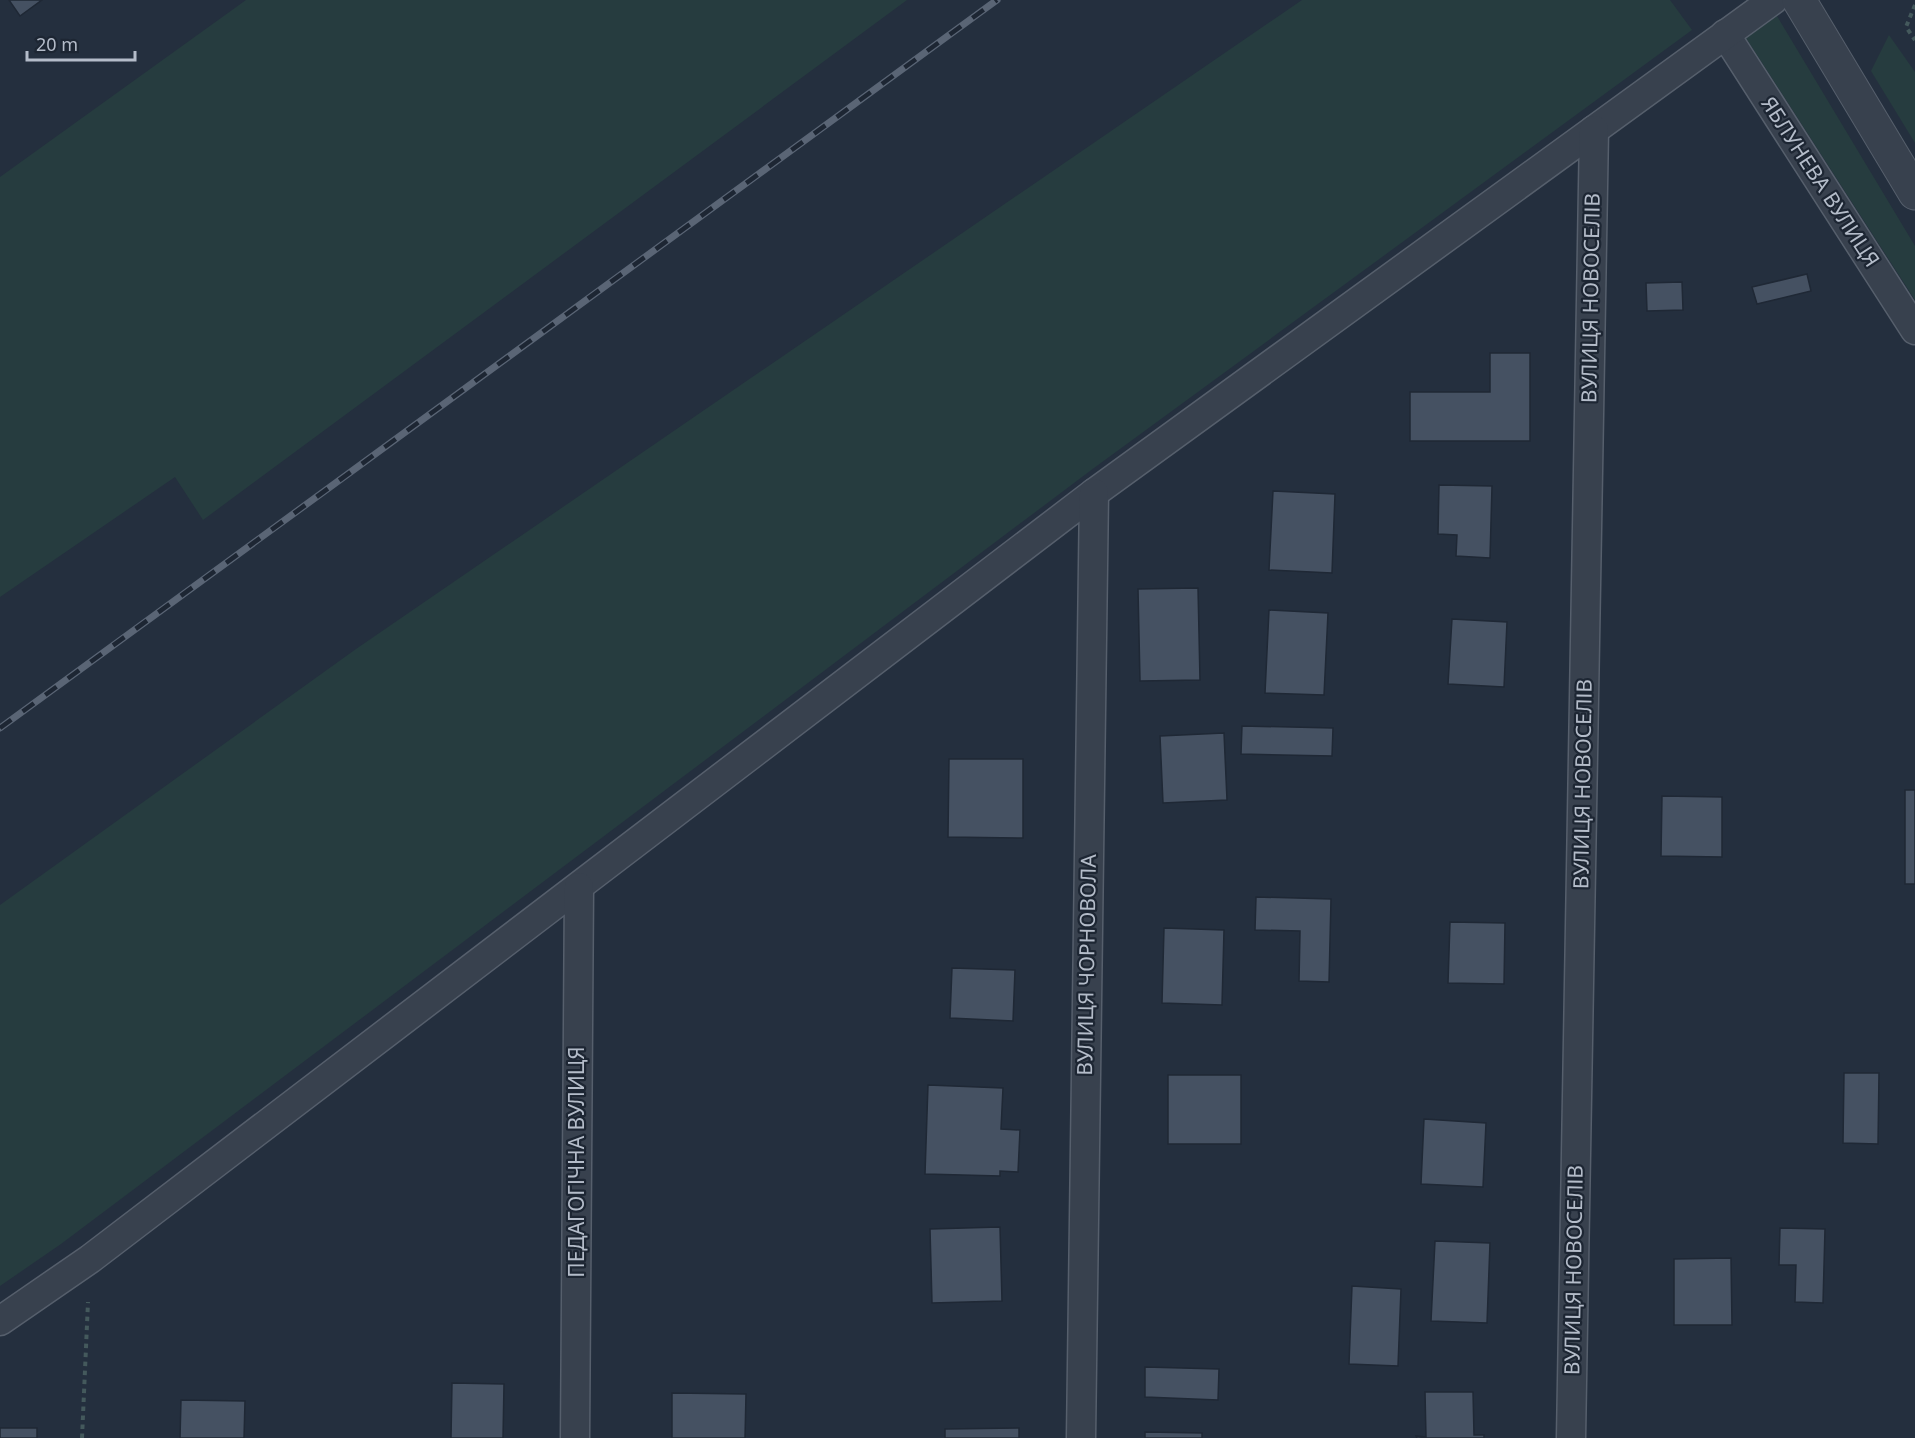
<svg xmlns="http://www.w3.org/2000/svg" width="1915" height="1438" font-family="'Noto Sans',sans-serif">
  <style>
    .green { fill: #263c3f }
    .building { fill: #455162; stroke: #1f2835; stroke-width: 1.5 }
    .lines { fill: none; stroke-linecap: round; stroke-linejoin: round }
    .minor-casing { stroke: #565f6c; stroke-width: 31 }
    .tertiary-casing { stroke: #565f6c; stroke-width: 35 }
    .path { stroke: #44595c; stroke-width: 4; stroke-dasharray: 4.5 4.5; stroke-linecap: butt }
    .minor { stroke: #38414e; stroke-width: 28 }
    .tertiary { stroke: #38414e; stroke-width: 33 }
    .rail-casing { stroke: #5a6575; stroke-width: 7 }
    .rail { stroke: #1d2633; stroke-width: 4.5; stroke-dasharray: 14; stroke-linecap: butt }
    .labels { text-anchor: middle; stroke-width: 4.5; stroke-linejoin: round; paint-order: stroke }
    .street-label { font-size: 21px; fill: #b4bcc9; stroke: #1d2633 }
  </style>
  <rect width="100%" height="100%" fill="#242f3e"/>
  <!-- green -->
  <g class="green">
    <polygon points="246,0 907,0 203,520 175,477 0,597 0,177"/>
    <polygon points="1302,0 1670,0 1692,30 1094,468 61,1244 0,1286 0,905 356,649"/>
    <polygon points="1777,16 1915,246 1915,300 1746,38"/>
    <polygon points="1889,35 1915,72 1915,143 1871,71"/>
  </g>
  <!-- building -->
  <g class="building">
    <polygon points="9,0 42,0 20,16"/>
    <polygon points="1807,274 1811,291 1757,304 1752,287"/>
    <polygon points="1682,282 1683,310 1647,311 1646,283"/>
    <polygon points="1490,353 1530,353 1530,441 1410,441 1410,392 1490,392"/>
    <polygon points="1439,485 1492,486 1490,558 1456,556 1457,535 1438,534"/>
    <polygon points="1273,491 1335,494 1332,573 1269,570"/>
    <polygon points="1198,588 1200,680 1140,681 1138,589"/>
    <polygon points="1269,610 1328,613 1324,695 1265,693"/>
    <polygon points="1452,619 1507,622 1504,687 1448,684"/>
    <polygon points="1242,726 1333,728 1332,756 1241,754"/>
    <polygon points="1224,733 1227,800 1163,803 1160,736"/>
    <polygon points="949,759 1023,759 1023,838 948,837"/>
    <rect x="1905" y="790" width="10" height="94"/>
    <polygon points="1662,796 1722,797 1722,857 1661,856"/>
    <polygon points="1256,897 1331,899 1329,982 1299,981 1300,931 1255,930"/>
    <polygon points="1450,922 1505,923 1504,984 1448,983"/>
    <polygon points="1164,928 1224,930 1222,1005 1162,1003"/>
    <polygon points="952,968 1015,970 1013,1021 950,1018"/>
    <polygon points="1844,1073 1879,1073 1878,1144 1843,1143"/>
    <rect x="1168" y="1075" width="73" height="69"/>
    <polygon points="928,1085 1003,1088 1001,1129 1020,1130 1018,1172 1000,1171 1000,1176 925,1174"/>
    <polygon points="1424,1119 1486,1123 1483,1187 1421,1184"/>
    <polygon points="1000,1227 1002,1301 932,1303 930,1229"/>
    <polygon points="1780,1228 1825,1229 1823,1303 1795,1302 1796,1265 1779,1265"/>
    <polygon points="1435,1241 1490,1243 1487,1323 1431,1321"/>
    <polygon points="1731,1258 1732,1325 1674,1325 1674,1259"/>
    <polygon points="1352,1286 1401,1289 1398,1366 1349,1364"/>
    <polygon points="1145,1367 1219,1369 1218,1400 1145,1397"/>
    <polygon points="452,1383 504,1384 503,1438 451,1438"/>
    <polygon points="1425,1392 1473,1392 1474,1435 1484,1435 1484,1438 1417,1438 1416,1436 1426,1437"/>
    <polygon points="672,1393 746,1394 745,1438 672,1438"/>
    <polygon points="181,1400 245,1401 244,1438 180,1438"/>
    <rect x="0" y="1428" width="37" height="10"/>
    <polygon points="1019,1428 1019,1438 945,1438 945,1429"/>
    <polygon points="1145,1432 1202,1433 1202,1438 1145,1438"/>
  </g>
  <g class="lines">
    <!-- minor casing -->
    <g class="minor-casing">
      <g id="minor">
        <polyline points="1725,34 1915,330"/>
        <polyline points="0,1321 90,1259 1094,493 1773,0"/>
        <polyline points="575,1438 579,887"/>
        <polyline points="1081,1438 1094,493"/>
        <polyline points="1571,1438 1594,130"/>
      </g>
    </g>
    <!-- tertiary casing -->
    <g class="tertiary-casing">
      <polyline id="tertiary" points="1799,0 1915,193"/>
    </g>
    <!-- path -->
    <g class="path">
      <polyline points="1915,5 1906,27 1915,40"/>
      <polyline points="82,1438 88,1302"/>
    </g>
    <!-- minor -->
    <use href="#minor" class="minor"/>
    <!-- tertiary -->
    <use href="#tertiary" class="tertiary"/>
    <!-- rail casing -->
    <g class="rail-casing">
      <polyline id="rail" points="0,728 997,0"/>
    </g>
    <!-- rail -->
    <use href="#rail" class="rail"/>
  </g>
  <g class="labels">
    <!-- street labels -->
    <g class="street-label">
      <text transform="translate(1820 182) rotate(57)" y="7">ЯБЛУНЕВА ВУЛИЦЯ</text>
      <text transform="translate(1591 298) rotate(-89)" y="7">ВУЛИЦЯ НОВОСЕЛІВ</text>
      <text transform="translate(1583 784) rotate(-89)" y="7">ВУЛИЦЯ НОВОСЕЛІВ</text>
      <text transform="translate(1087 965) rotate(-89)" y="7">ВУЛИЦЯ ЧОРНОВОЛА</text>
      <text transform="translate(577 1162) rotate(-90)" y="7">ПЕДАГОГІЧНА ВУЛИЦЯ</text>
      <text transform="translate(1574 1270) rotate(-89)" y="7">ВУЛИЦЯ НОВОСЕЛІВ</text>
    </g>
  </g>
  <!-- scale -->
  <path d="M27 51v9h108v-9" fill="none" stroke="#b4bcc9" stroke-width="3"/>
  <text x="36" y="51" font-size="18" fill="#b4bcc9" stroke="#1d2633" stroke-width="4.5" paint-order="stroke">20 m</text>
</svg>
